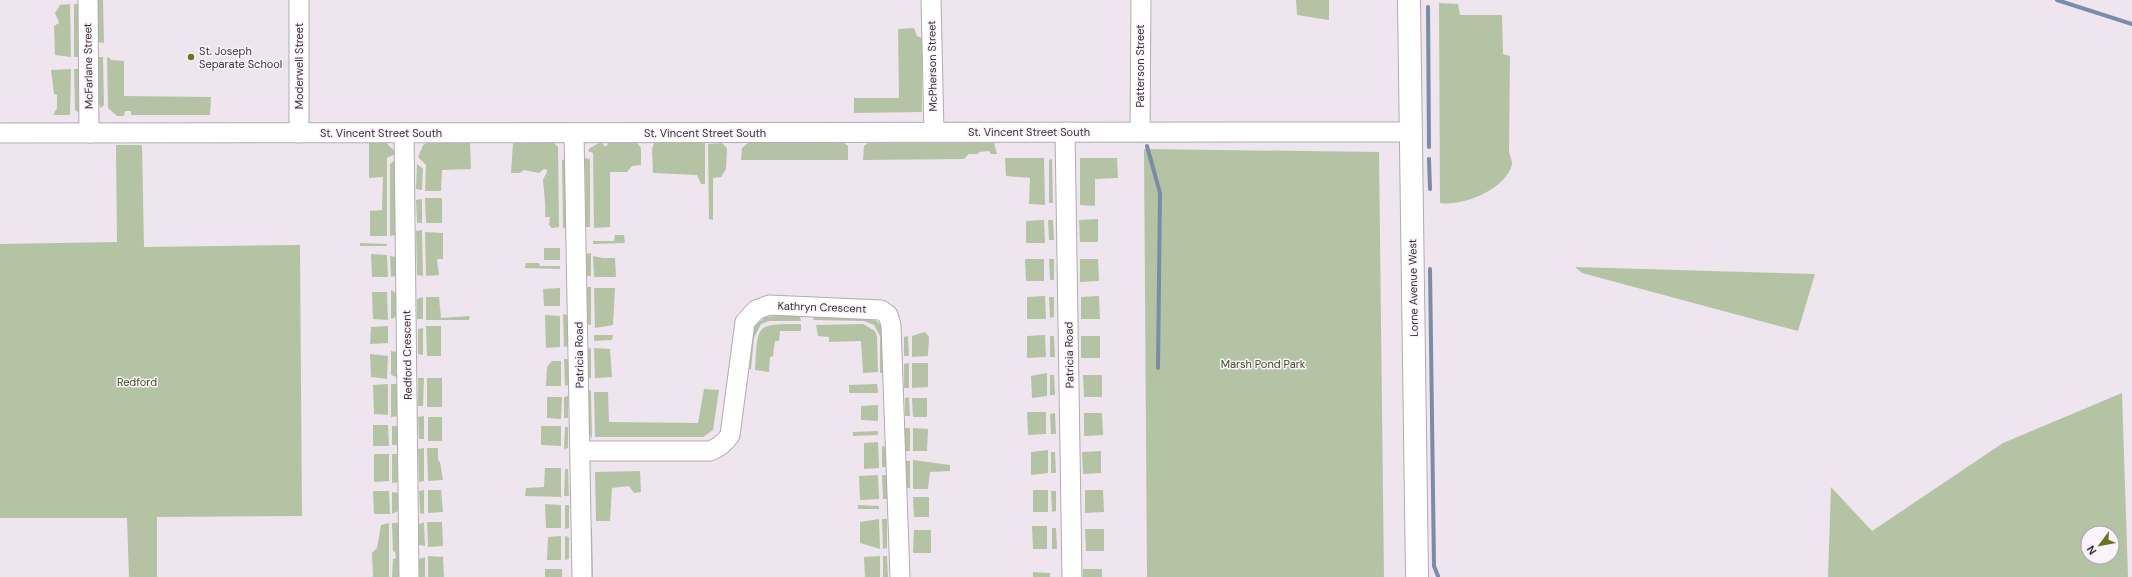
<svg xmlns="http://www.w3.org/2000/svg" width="2132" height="577" font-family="'DM Sans',sans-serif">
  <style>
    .green { fill: #b5c3a5; fill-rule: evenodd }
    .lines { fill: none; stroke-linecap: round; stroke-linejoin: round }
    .stream { stroke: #7c8ba6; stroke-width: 4 }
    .minor-casing { stroke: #b4aab3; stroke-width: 21 }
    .major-casing { stroke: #b4aab3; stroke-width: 24 }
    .minor { stroke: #fff; stroke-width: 19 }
    .major { stroke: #fff; stroke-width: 22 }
    .poi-dot { fill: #6b741d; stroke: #fcf2fb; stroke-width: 1.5 }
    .labels { text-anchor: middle; stroke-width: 3; stroke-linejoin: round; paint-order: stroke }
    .poi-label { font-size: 11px; fill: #363336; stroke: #fcf2fb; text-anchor: start }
    .street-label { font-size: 11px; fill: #363336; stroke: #fcf2fb }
    .park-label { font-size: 11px; fill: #3b4d1f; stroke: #fcf2fb }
  </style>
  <rect width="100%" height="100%" fill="#efe5ee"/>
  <!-- green -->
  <g class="green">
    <polygon points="97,0 103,0 104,43 98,42"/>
    <polygon points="1296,0 1329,0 1329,20 1297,15"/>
    <path d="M1439 3 1458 4 1460 15H1502L1503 54 1510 56 1509 152C1510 155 1512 161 1512 164 1507 189 1462 207 1440 203Z"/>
    <polygon points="70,4 71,57 55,55 54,26 59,23 55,13 60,5"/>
    <rect x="74" y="4" width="6" height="53"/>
    <polygon points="914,28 917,36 922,38 922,112 854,113 854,98 899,98 898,29"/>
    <polygon points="97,57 103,57 104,105 101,108 98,102"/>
    <polygon points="109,57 111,60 124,61 124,96 211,97 210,115 131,115 131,111 125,111 124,116 117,116 108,108 107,58"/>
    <polygon points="71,69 70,115 53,115 57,108 57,95 54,94 51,70"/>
    <polygon points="74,69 80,69 80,105 78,112 75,110"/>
    <polygon points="430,142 470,143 471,169 442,170 441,191 425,191 426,165 418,157 423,145"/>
    <polygon points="369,143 386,143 397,153 387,158 387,236 370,236 370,211 382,210 383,177 369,178"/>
    <path d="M513 143H554L558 147 559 227 552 228 549 225 550 217H545C546 204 544 193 543 181 543 177 547 175 547 170L544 169 539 173 524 170 520 173H511Z"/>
    <polygon points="599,143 603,143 604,146 607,146 608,143 637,143 641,148 641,165 632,166 627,172 610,172 610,227 594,228 593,153 588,151 590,148"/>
    <polygon points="654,143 705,143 705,184 701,184 697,175 653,173 652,149"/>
    <polygon points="722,143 727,148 726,169 721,177 713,178 713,220 709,219 708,144"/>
    <polygon points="748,143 844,143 848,146 848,160 741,160 742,148"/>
    <polygon points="868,143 994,143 997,154 990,154 990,151 979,152 978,154 969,154 964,159 863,160 864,146"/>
    <polygon points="116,145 142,145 144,247 300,245 302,516 157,517 157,577 129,577 127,518 0,518 0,244 117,242"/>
    <polygon points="1144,149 1379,152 1384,577 1147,577"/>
    <polygon points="585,158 590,159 590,227 586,227"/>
    <polygon points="1005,158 1044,158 1045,205 1029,204 1030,178 1006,176"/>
    <polygon points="1080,158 1117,158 1118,178 1095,179 1095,206 1080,205"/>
    <polygon points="566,159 567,227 563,228 562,160"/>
    <polygon points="1052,159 1053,203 1049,203 1049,160"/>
    <polygon points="395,160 396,235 390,236 390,164"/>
    <polygon points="417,164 423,169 422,190 416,189"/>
    <polygon points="425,198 442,198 442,223 426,223"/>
    <polygon points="422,199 422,223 417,223 416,200"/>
    <polygon points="1098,219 1098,242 1080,242 1079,220"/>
    <polygon points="1044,220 1045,243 1026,243 1026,221"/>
    <polygon points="1048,220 1053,220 1054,240 1049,240"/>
    <polygon points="422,230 423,276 417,275 416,231"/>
    <polygon points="425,232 443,233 443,259 437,259 439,275 426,276"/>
    <polygon points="615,235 624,235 625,243 593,244 593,241 614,241"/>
    <polygon points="360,243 387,244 387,246 360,246"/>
    <rect x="544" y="248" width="16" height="12"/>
    <polygon points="591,253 591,276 586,276 586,254"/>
    <polygon points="371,254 387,255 388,277 372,277"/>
    <polygon points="390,256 396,257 395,276 391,277"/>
    <polygon points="593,256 603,258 615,258 616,277 594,277"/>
    <polygon points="1025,259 1044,259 1044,281 1026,281"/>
    <polygon points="1049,259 1054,259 1054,280 1050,280"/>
    <polygon points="1080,259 1098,259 1099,281 1080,282"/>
    <polygon points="526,263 539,263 540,266 560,266 560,269 525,268"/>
    <polygon points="1575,267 1815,274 1798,331 1582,273"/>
    <polygon points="586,287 591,287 591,325 587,324"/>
    <polygon points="560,288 560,306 544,306 543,289"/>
    <polygon points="594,288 615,288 613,325 595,328"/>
    <polygon points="391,290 396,293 396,317 391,319"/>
    <polygon points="372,292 387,292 388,320 373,319"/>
    <polygon points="1045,296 1046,319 1027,319 1027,297"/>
    <polygon points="1099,296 1100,319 1081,319 1081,297"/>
    <polygon points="423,297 423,319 417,319 417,299"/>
    <polygon points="426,297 439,297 441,318 470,316 469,320 426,320"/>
    <polygon points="1049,297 1054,297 1054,317 1050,318"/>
    <polygon points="563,314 567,315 568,346 564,347"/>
    <polygon points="545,315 560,316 560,347 546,348"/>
    <polygon points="774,316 800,316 801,321 769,321 761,324 754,338 751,369 747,369 753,327 766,317"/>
    <path d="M829 316C844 317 876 311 883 329 886 337 885 363 885 373H880V336L874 325 864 321 813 320 814 317Z"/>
    <path d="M801 324V331H780L779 341H775L773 356 770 357 769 372 755 370C758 324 754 324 801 324Z"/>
    <polygon points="863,324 875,331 877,337 878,372 863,373 861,341 829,342 829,337 818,336 816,325"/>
    <polygon points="388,326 388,343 370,344 371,327"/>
    <polygon points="426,326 441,326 441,356 427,356"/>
    <polygon points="423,328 423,355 418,354 418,329"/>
    <polygon points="925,332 929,337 928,356 912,357 912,336"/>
    <polygon points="594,335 613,335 612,340 594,341"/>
    <polygon points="1045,335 1046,357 1027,358 1027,336"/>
    <polygon points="908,336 909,356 904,356 904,337"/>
    <polygon points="1050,336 1054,336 1055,357 1050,357"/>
    <rect x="1081" y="336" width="19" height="22"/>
    <polygon points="591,348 591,378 587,378 587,349"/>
    <polygon points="594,348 610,349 612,377 595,378"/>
    <polygon points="391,351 397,352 397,377 391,375"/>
    <polygon points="370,354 388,356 387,379 371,377"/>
    <polygon points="564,359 568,359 568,385 565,386"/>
    <polygon points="552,361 561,361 561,386 546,386 547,367"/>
    <polygon points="909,363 909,388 904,388 904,364"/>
    <polygon points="912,363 928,363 928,387 912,388"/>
    <polygon points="1047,373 1047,396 1032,398 1031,376"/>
    <polygon points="1050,375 1054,375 1055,395 1050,395"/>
    <polygon points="1083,375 1102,375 1102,397 1084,397"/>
    <polygon points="418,378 424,378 423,406 418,406"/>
    <rect x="427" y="378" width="15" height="29"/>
    <polygon points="388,384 388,415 374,414 373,385"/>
    <polygon points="391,384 397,384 398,416 391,417"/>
    <polygon points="877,384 878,393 849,393 849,385"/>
    <polygon points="704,389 719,390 713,430 703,437 595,437 594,392 608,392 609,422 698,423"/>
    <polygon points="591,390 592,439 587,429 587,391"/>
    <path d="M2122 393 2128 577H1828L1831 487 1872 531 2003 443ZM2088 533H2112V557H2088Z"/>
    <polygon points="568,396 568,418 564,418 564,397"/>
    <polygon points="547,397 562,397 561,419 547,418"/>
    <polygon points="909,397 910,416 905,416 905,398"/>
    <polygon points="912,398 927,398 927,417 913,417"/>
    <polygon points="878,405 878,421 861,420 861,406"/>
    <polygon points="1027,412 1046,412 1046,434 1028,435"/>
    <polygon points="1055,413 1056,434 1051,434 1050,414"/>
    <polygon points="1084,413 1102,413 1103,435 1084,436"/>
    <polygon points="424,416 424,439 419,439 418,417"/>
    <rect x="428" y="417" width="14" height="24"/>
    <polygon points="373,425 388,425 389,446 373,446"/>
    <polygon points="392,426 397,426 398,445 392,445"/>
    <polygon points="541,426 561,426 561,446 541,445"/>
    <polygon points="565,427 568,427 568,448 564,449"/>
    <rect x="905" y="428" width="5" height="23"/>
    <polygon points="913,428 928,429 927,451 913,451"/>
    <polygon points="878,431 878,435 853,436 853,432"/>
    <polygon points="878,442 879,468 864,469 864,443"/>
    <polygon points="882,446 886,447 886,467 882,467"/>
    <polygon points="424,448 424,481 419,482 418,449"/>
    <polygon points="427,448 438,448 438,460 440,462 443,480 428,481"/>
    <polygon points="1048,450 1048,473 1031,475 1031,452"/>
    <polygon points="1101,451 1101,473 1083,474 1082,452"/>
    <polygon points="1051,452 1055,452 1056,473 1051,473"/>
    <polygon points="374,454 389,454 389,481 374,482"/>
    <polygon points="392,454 397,454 398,482 392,483"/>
    <polygon points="913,460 950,465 950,471 930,472 928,489 913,489"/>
    <polygon points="905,461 910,461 910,488 906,488"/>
    <polygon points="545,468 561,468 561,497 525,496 526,488 544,487"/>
    <polygon points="565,469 568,469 569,496 564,496"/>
    <polygon points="640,471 641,492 634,493 629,486 612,488 610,521 596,521 595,472"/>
    <polygon points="878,475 879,499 860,500 859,476"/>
    <polygon points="882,475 887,475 887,499 883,499"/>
    <polygon points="424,490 424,514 420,513 419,491"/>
    <polygon points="428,490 441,490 443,512 428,513"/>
    <rect x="1033" y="490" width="15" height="22"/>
    <polygon points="1085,490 1103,490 1104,512 1085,513"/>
    <polygon points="373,491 389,491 390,514 374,514"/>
    <polygon points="1051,491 1056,491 1056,511 1052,512"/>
    <polygon points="392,492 398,493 398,511 392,514"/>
    <polygon points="913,497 929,497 929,517 914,517"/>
    <polygon points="545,504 561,505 561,528 546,528"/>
    <polygon points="565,505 569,505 569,528 565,529"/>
    <polygon points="858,505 879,506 879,509 858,509"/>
    <polygon points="879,519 880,549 860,543 860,522"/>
    <polygon points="882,519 887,519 887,548 883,549"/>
    <polygon points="424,522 425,546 419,545 419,524"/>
    <polygon points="427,522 442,522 443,546 428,547"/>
    <polygon points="389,523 389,577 373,577 372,553 377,548 381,525"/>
    <polygon points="392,523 398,523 399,577 392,577 393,559 396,558 395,551 393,552"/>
    <polygon points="1032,526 1047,526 1047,549 1033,549"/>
    <polygon points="1052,528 1056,528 1057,549 1052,549"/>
    <polygon points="588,529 592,529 593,577 589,577"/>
    <polygon points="1085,529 1104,529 1104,551 1086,551"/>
    <polygon points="914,530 931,530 931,553 913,553"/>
    <polygon points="561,536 561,560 547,560 548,537"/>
    <polygon points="565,536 569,537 569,559 565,560"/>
    <polygon points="428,556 443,557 444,577 428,577"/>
    <polygon points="880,556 880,577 865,577 864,557"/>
    <polygon points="883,556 887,556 888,577 883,577"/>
    <polygon points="425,557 425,577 419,577 419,559"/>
    <rect x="545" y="569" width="17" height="8"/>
    <rect x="1083" y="569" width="19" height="8"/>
    <polygon points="1033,572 1050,573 1050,577 1033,577"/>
  </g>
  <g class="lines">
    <!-- stream -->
    <g class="stream">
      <polyline points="2057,0 2132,24"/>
      <polyline points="1428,7 1429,147"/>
      <polyline points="1147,146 1160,193 1158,368"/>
      <polyline points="1429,159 1430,189"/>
      <polyline points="1430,269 1434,566 1438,576"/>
    </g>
    <!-- minor casing -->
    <g class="minor-casing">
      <g id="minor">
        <polyline points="88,0 89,133"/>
        <polyline points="299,0 299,133"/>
        <polyline points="931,0 934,132"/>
        <polyline points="1065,132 1072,577"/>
        <polyline points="1140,132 1141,0"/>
        <polyline points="0,133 1411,132"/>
        <polyline points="404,133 409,577"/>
        <polyline points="574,133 582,577"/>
        <path d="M581 451H710C719 447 724 444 730 435L745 322 756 310 769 305 881 310 888 315 891 325 900 577"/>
      </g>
    </g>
    <!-- major casing -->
    <g class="major-casing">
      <polyline id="major" points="1409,0 1417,577"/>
    </g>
    <!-- minor -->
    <use href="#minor" class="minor"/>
    <!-- major -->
    <use href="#major" class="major"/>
  </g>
  <!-- markers -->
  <circle class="poi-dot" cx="191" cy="57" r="4"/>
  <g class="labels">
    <!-- poi labels -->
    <g class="poi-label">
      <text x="199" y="55">St. Joseph<tspan x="199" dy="13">Separate School</tspan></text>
    </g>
    <!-- street labels -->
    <g class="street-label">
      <text transform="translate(88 66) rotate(-91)" y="4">McFarlane Street</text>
      <text transform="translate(299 66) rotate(-90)" y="4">Moderwell Street</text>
      <text transform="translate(932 66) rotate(-91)" y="4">McPherson Street</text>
      <text transform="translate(1140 66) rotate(-90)" y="4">Patterson Street</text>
      <text x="1029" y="136">St. Vincent Street South</text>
      <text x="381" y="137">St. Vincent Street South</text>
      <text x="705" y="137">St. Vincent Street South</text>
      <text transform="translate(1413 288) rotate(-91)" y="4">Lorne Avenue West</text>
      <text transform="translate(822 307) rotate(2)" y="4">Kathryn Crescent</text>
      <text transform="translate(407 355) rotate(-91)" y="4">Redford Crescent</text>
      <text transform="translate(579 355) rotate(-91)" y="4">Patricia Road</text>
      <text transform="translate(1069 355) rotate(-91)" y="4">Patricia Road</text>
    </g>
    <!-- park labels -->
    <g class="park-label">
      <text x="1263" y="368">Marsh Pond Park</text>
      <text x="137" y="386">Redford</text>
    </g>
  </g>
  <!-- north arrow -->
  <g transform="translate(2100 545) rotate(238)"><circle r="19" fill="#fcf2fb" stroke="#ada6ac"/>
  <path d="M0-3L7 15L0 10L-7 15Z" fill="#6b741d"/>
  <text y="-6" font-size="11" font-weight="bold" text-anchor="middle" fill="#363336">N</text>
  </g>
</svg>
